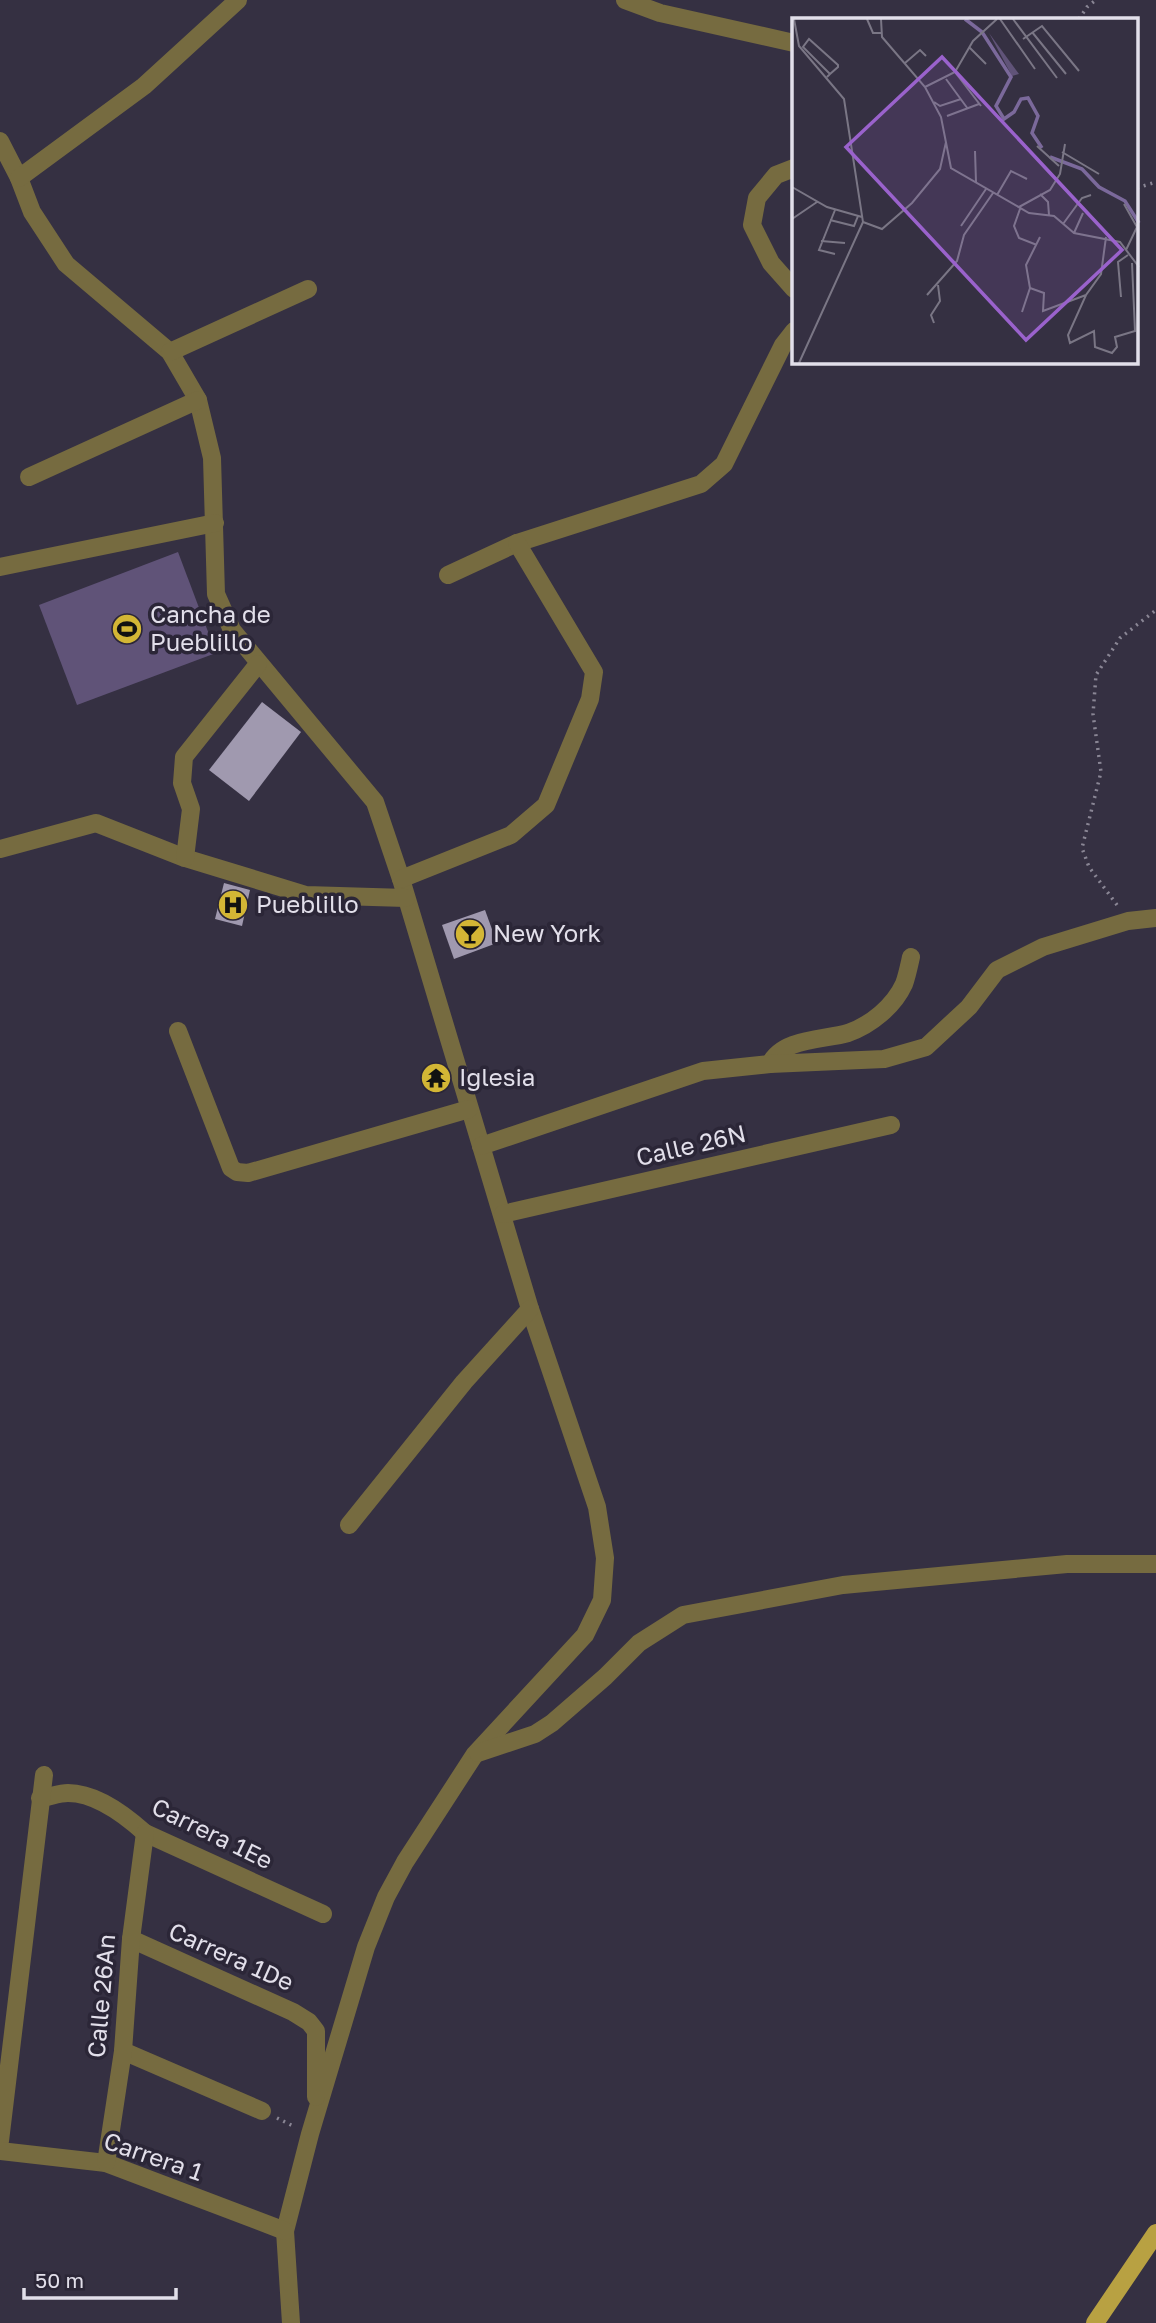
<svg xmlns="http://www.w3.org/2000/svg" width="1156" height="2323" font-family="'Golos Text',sans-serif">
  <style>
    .green { fill: #605378 }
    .building { fill: #a099af }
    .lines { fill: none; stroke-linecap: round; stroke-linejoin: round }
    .path { stroke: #8a8695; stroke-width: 3.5; stroke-dasharray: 2 5; stroke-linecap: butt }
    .street { stroke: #766b40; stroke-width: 18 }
    .primary { stroke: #b8a142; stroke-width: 18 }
    .labels { text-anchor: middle; stroke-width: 7; stroke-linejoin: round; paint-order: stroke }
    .poi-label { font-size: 24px; fill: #e2dfea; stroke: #2b2637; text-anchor: start }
    .street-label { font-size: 24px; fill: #e2dfea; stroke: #2b2637 }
    .inset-river { fill: none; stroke: #7b699b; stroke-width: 3.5 }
    .inset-road { fill: none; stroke: #7a7685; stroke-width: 2 }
    .view { fill: #9a62cc; fill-opacity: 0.15; stroke: #9a62cc; stroke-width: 3.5 }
    .inset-edge { fill: none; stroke: #e2dfea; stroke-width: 3.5 }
  </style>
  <rect width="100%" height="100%" fill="#353042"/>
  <!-- green -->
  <polygon class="green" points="178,552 216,653 77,705 39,605"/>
  <!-- building -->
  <g class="building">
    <polygon points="262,702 301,732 249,801 209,770"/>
    <polygon points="224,883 250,890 242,926 215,919"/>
    <polygon points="485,910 497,943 454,959 442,925"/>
  </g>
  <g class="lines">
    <!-- path -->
    <g class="path">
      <polyline points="1079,19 1087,7 1096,0"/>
      <polyline points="1137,188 1156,182"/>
      <polyline points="1117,905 1089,867 1082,848 1101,772 1093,714 1096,675 1120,638 1156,610"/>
      <polyline points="277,2118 295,2127"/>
    </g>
    <!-- street -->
    <g class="street">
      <polyline points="625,0 660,13 794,43"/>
      <polyline points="0,141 19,178 32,212 66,264 170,352 198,400 212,458 216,594 232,630 375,802 401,879 530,1309 597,1507 605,1558 602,1600 585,1635 475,1754 405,1862 386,1897 366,1947 310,2134 285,2231 291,2323"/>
      <polyline points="794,168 776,175 757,198 752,225 771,263 794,289"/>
      <polyline points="19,178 144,86 238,0"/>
      <polyline points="170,352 308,289"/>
      <polyline points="29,477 198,400"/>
      <polyline points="0,567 215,523"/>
      <polyline points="448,575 517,543 701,484 724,464 783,345 794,331"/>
      <polyline points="0,849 96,823 185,858 306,895 406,898"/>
      <polyline points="185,858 191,809 182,783 184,757 258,664"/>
      <polyline points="401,879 511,835 546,805 590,699 594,672 517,543"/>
      <polyline points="178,1031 231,1168 237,1172 248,1173 469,1109"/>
      <path d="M770 1064C782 1038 824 1040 848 1033 871 1025 894 1006 904 984 907 976 909 966 911 957"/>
      <polyline points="481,1146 703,1071 770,1064 884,1059 926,1047 969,1007 997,970 1043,947 1128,921 1156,918"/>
      <polyline points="503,1214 891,1125"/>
      <polyline points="349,1525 464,1382 530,1309"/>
      <polyline points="478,1753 535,1734 552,1723 605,1677 639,1643 683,1615 843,1585 1067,1564 1156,1564"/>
      <path d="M40 1798C49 1797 59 1793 68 1793 96 1793 125 1815 145 1833L323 1914"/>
      <polyline points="131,1939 293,2012 309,2022 316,2031 316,2097"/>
      <polyline points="123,2051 262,2111"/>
      <polyline points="0,2141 44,1775"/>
      <polyline points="0,2151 106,2163 285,2231"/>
      <polyline points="106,2163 123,2051 131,1939 145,1833"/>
    </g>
    <!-- primary -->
    <polyline class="primary" points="1095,2323 1156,2233"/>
  </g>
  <!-- icons -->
  <defs>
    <g id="stadium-disc" transform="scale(1.575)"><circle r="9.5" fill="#d3b635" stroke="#2b2637"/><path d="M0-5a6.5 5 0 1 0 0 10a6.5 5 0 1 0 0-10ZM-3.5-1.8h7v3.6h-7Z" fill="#111"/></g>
    <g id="hospital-disc" transform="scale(1.575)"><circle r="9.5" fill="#d3b635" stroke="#2b2637"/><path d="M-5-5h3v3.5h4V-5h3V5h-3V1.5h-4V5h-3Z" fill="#111"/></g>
    <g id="bar-disc" transform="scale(1.575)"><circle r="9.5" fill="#d3b635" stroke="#2b2637"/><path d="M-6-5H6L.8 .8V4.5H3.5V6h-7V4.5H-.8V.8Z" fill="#111"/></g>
    <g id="temple-disc" transform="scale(1.575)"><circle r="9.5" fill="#d3b635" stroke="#2b2637"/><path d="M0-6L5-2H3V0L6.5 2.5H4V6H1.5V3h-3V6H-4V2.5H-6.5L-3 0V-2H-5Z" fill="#111"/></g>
  </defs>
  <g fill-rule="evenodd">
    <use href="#stadium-disc" x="127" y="629"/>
    <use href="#hospital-disc" x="233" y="905"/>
    <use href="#bar-disc" x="470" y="934"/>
    <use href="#temple-disc" x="436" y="1078"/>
  </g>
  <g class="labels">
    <!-- poi labels -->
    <g class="poi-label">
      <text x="150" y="623">Cancha de<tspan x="150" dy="28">Pueblillo</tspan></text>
      <text x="256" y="913">Pueblillo</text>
      <text x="493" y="942">New York</text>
      <text x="459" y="1086">Iglesia</text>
    </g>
    <!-- street labels -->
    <g class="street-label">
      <text transform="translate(691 1146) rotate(-13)" y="8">Calle 26N</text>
      <text transform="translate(212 1834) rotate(26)" y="8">Carrera 1Ee</text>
      <text transform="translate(231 1957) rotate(24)" y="8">Carrera 1De</text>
      <text transform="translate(102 1996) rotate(-85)" y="8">Calle 26An</text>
      <text transform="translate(153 2157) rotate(19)" y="8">Carrera 1</text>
    </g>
  </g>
  <!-- overview -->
  <g transform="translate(792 18)">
    <rect width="346" height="346" fill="#353042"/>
    <path d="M197 15 227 56 220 58Z" fill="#605378"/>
    <path class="inset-river" d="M173 1 190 14 219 59 204 88 212 101 222 94 229 81 236 80 246 98 240 115 250 130M258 139 290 151 307 169 333 183 347 205"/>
    <path class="inset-road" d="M2 1 7 28 52 81 71 204 7 345M75 1 81 15H89M89 1 90 19 133 69 149 99 159 150 237 195 262 198 282 215 328 224 347 249M208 1 243 51M221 1 265 60M240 14 274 56M231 21 250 8 287 53M177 29 194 46M113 45 128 32 134 38M163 54 189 88M35 59 38 56 46 49V47L17 21 11 29 38 56M154 61 176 91M133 69 163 54 181 23 205 1M142 84 148 88 169 81M155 98 187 86M245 128 267 148M183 133 184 164M270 134 307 156M0 169 35 189 70 199M248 176 256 184 257 197M205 177 219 153 235 161M332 186 345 209 334 232M227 189 258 172 268 156 273 126M228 191 222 208 227 220 245 227M0 201 25 184M38 202 62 208 66 198M71 204 90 211 120 185 148 151 154 124M271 206 290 180 299 177M169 208 194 171M282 215 291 195M314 219 309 256 294 277 276 317 278 325 302 313 303 329 320 335 325 329 323 319 343 313 340 245M29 223 53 225M43 236 27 232 43 192M238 270 252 275 251 293 294 277M135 277 165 243 172 217 201 175M329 279 326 244 336 237M230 294 238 270 234 247 248 219M142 305 139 297 148 283 146 267"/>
    <path class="view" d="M150 39 330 232 234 322 54 129Z"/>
    <rect width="346" height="346" class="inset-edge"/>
  </g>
  <!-- scale -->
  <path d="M24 2288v10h152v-10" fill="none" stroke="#e2dfea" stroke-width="3.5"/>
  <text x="35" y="2288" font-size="21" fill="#e2dfea" stroke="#2b2637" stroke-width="5" paint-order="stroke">50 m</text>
</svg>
